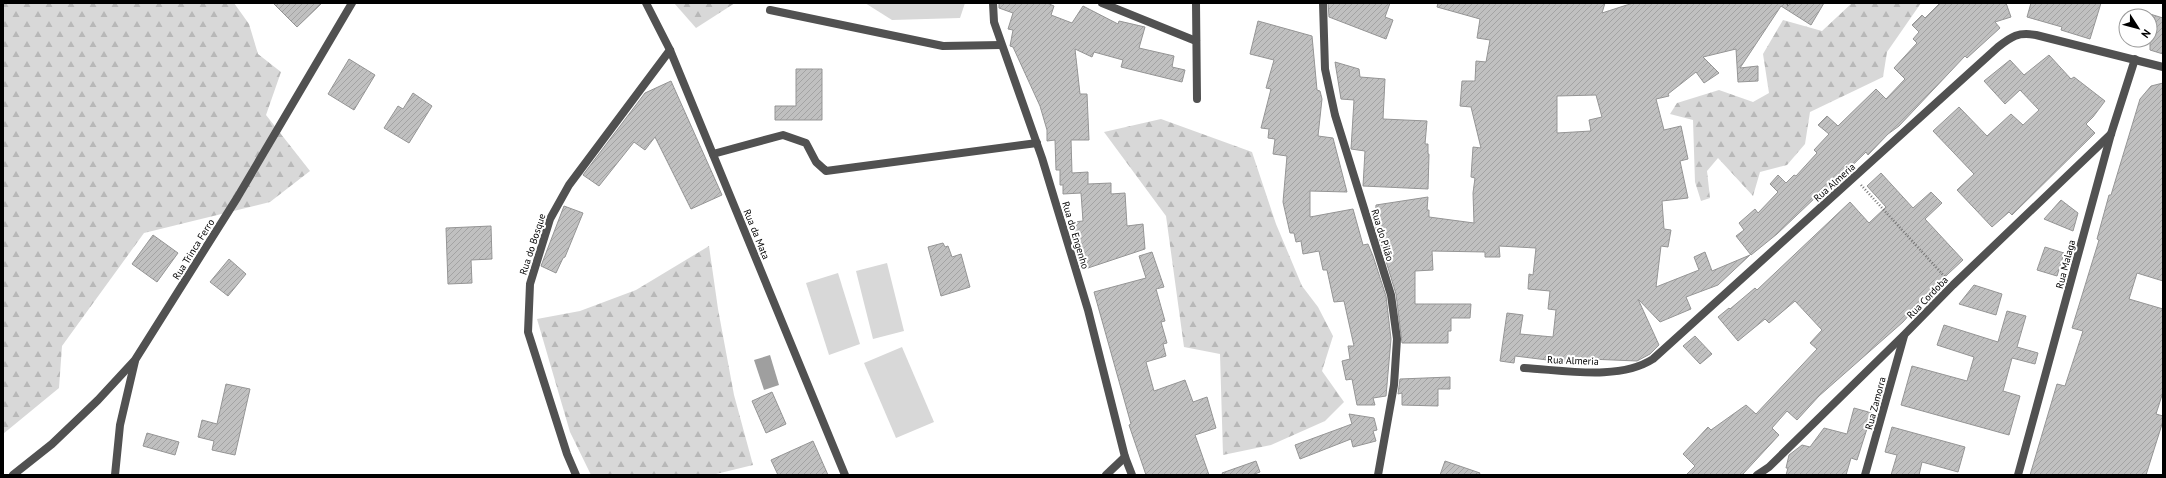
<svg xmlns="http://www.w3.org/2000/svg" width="2166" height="478" font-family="'PT Sans',sans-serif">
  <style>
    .green { fill: #d8d8d8 }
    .forest { fill: url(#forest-firs) }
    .water { fill: #9f9f9f }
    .building { fill: url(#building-hatch); stroke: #959595; fill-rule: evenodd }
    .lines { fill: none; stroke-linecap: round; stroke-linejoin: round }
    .path { stroke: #737373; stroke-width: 2.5; stroke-dasharray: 1 2; stroke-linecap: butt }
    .minor { stroke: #515151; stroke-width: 8 }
    .labels { text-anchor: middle; stroke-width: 4; stroke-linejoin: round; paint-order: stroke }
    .street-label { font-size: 10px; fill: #000; stroke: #fff }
  </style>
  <defs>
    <pattern id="forest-firs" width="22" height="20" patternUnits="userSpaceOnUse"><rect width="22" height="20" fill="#d8d8d8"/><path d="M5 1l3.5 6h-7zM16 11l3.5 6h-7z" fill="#b8b8b8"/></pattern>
    <pattern id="building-hatch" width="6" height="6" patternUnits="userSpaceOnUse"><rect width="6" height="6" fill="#c0c0c0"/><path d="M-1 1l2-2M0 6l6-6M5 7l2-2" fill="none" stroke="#a3a3a3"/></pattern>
  </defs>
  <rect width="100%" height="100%" fill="#fff"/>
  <!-- green -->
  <g class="green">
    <polygon points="865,3 965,3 960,18 892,20"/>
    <polygon points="887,263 904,331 873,339 856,271"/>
    <polygon points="838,273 860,344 829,355 806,283"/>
    <polygon points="902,347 934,422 896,438 864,363"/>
  </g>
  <!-- forest -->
  <g class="forest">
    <polygon points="3,3 234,3 249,24 258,54 281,72 266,115 310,171 270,202 144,233 62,346 59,388 3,434"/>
    <polygon points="674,3 735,3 696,28"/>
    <polygon points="1852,3 1921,3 1887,52 1883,77 1810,112 1805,144 1787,165 1760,172 1753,196 1718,158 1707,171 1710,198 1701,201 1695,182 1693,120 1670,114 1677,103 1719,90 1753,102 1769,93 1763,54 1783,20 1822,31"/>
    <polygon points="1161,119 1252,152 1276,224 1302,286 1318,307 1333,336 1322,371 1344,402 1325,421 1271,445 1223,455 1220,354 1184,347 1166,216 1104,132"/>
    <polygon points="709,246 718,309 734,395 753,465 712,475 591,475 570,432 537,319 580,311 636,290"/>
  </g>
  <!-- water -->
  <polygon class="water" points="770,355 779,385 764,390 754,360"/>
  <!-- building -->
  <g class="building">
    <polygon points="273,3 322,3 297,27"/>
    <polygon points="999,3 1047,3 1054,6 1051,15 1072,23 1083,6 1118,24 1119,21 1145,27 1139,48 1174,56 1172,67 1185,70 1182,82 1121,67 1123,60 1094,52 1092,57 1075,49 1080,94 1087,94 1089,140 1071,140 1072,173 1088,172 1088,184 1111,183 1111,194 1125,193 1127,226 1143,224 1145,249 1085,269 1073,222 1083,221 1081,193 1063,194 1063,185 1060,185 1060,170 1056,170 1055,140 1047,141 1047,130 1040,106 1013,47 1010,46 1013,30 1008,29 1013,13 999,8"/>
    <polygon points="1328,3 1390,3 1385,17 1393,20 1386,39 1329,17"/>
    <path d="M1438 3H1605L1602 13 1633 3H1824L1811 25 1781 6 1740 68 1758 66V81L1738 82 1736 49 1703 57 1719 73 1704 83 1696 72 1668 94 1669 96 1656 99 1664 130 1681 126 1688 159 1680 161 1688 198 1662 201 1664 229 1671 230 1668 247 1661 246 1656 287 1699 270 1694 257 1705 252 1712 271 1750 255 1718 285 1686 297 1691 309 1660 322 1638 299 1659 345 1650 354 1637 361 1589 359 1588 365 1515 356 1514 363 1500 361 1507 313 1523 315 1520 334 1553 337 1556 310 1548 309 1550 291 1528 289 1529 274 1533 275 1536 248 1499 246 1500 257H1485V252L1432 251 1433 270 1415 271V304H1471L1470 318H1451V331H1448V343H1402L1396 294 1375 225 1376 205 1428 197 1427 210H1429V217L1474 223 1473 193 1475 178 1471 177 1473 147 1481 148 1471 107 1460 106 1462 81H1475L1476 61 1486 62 1490 40 1477 38 1480 19 1437 7ZM1596 95 1602 117 1589 120 1591 131 1557 133V96Z"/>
    <polygon points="1940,3 2006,3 2011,17 1995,22 2000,28 1967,58 1965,56 1899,126 1888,134 1868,155 1866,152 1819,198 1817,196 1777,234 1751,255 1736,236 1744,230 1739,223 1755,209 1758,213 1778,192 1770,184 1778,175 1786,183 1794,175 1796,176 1817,153 1814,150 1829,134 1818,125 1827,116 1838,126 1876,89 1886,99 1905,79 1894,68 1917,43 1913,39 1919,32 1912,25 1922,15 1925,18"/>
    <polygon points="2031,3 2101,3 2090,39 2061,30 2062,27 2027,17"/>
    <polygon points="2150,14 2163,18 2163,54 2150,50"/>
    <polygon points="1258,21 1312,36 1317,90 1320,91 1322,99 1318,136 1333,138 1347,192 1310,191 1310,217 1353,209 1363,245 1368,244 1373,256 1386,296 1391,339 1386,396 1373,398 1375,405 1357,405 1352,379 1346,380 1342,361 1350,359 1348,346 1354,346 1344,301 1334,302 1327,270 1323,270 1319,251 1303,254 1301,241 1296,242 1294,233 1290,233 1283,202 1287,156 1273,154 1275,139 1268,138 1269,129 1261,128 1271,89 1266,88 1274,60 1250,54"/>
    <polygon points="2049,55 2071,79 2074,77 2105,101 2093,117 2086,124 2095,133 2012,215 2009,212 1992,227 1957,190 1974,174 1933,131 1959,107 1987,136 2011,114 2023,125 2039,110 2020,90 2005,104 1984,81 2010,60 2024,75"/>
    <polygon points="349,59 375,75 354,110 328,94"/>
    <polygon points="1335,62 1359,69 1360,77 1385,79 1383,119 1427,121 1425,144 1428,144 1428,154 1429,154 1428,189 1363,186 1365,151 1351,149 1354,100 1341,99"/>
    <polygon points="796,69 822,69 822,120 775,120 775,106 796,106"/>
    <polygon points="671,81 722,195 691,209 655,137 645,150 634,142 599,186 583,175 645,93"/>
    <polygon points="2163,83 2163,281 2137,273 2129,299 2163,309 2163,392 2156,414 2163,416 2163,421 2146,475 2030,475 2057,384 2065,386 2083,331 2072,328 2099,240 2097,239 2109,195 2111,195 2140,99 2151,86"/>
    <polygon points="413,93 432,106 409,143 384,128 398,106 403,109"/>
    <polygon points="1881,173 1913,208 1931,192 1942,203 1925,219 1963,260 1934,287 1903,322 1819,396 1797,420 1787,411 1772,428 1779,435 1742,475 1686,475 1695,466 1683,454 1708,427 1711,430 1746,405 1756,414 1817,349 1810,343 1822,330 1795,301 1769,323 1765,319 1738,341 1718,317 1729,308 1730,309 1755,288 1757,290 1850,202 1869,223 1886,207 1867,186"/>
    <polygon points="2061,200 2078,213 2073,231 2044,219"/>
    <polygon points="564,206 583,213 565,257 563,258 556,273 541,266"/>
    <polygon points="491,226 492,259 471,260 472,283 448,284 446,228"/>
    <polygon points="153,235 178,253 157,282 132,264"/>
    <polygon points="943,243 945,247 948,246 952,257 961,254 970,287 941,296 928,247"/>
    <polygon points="2045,247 2064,253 2057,276 2037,270"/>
    <polygon points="1152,252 1164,287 1156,289 1165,321 1161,322 1167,343 1163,344 1166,356 1146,362 1154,391 1185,380 1193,402 1207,397 1216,428 1195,435 1209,475 1146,475 1129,425 1131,424 1094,292 1146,278 1139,256"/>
    <polygon points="229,259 246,274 228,296 210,282"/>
    <polygon points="1974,285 2002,294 1996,315 1959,304"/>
    <polygon points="2007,311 2026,316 2017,347 2038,353 2035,364 2012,358 2003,391 2020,396 2009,435 1901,405 1912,366 1967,381 1974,357 1937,345 1944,325 1998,342"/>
    <polygon points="1695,336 1712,354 1700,364 1683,346"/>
    <polygon points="1450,377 1450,389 1438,389 1438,406 1402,405 1402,393 1398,394 1400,379"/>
    <polygon points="226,384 250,389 235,455 212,450 214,441 198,437 202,420 217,424"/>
    <polygon points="772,392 786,424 766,433 752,401"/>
    <polygon points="1854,408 1872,413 1857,460 1851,458 1846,475 1786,475 1788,468 1786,468 1789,455 1802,445 1810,447 1824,428 1847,434"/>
    <polygon points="1349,414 1374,418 1377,430 1373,431 1376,441 1353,447 1351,439 1300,459 1295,445 1352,424"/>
    <polygon points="1892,427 1965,447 1958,472 1922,462 1919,475 1891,475 1897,455 1885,452"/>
    <polygon points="147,433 179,442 175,455 143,446"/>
    <polygon points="813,441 828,475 778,475 771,460"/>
    <polygon points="1256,461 1260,472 1252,475 1223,475 1222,473"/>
    <polygon points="1445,461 1480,473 1479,475 1440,475"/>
  </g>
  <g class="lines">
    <!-- path -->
    <g class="path">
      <polyline points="1787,5 1790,3"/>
      <polyline points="1861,185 1945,277"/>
    </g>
    <!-- minor -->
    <g class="minor">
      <polyline points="646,3 670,50 845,475"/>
      <polyline points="993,3 994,22 1042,158 1088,310 1125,457 1132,475"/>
      <polyline points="1102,3 1196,41"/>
      <polyline points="1196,3 1197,99"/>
      <polyline points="1323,3 1325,69 1335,115 1391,295 1397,339 1394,385 1378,475"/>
      <polyline points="770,10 943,46 1001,45"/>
      <polyline points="713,154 783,135 806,143 816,162 826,171 1037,143"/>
      <path d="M1524 368C1563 370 1619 381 1653 359L1998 47C2012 36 2018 32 2036 35L2163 67"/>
      <polyline points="13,475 52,444 98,400 135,360 237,198 352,3"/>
      <polyline points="115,475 120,425 135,361"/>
      <polyline points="576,475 567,454 528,332 530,284 550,219 569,185 670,50"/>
      <polyline points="1106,475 1125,457"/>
      <polyline points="1757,475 1769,467 1904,335 1953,285 2111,134"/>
      <polyline points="1865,475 1904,336"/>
      <polyline points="2018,475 2111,134 2135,59"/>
    </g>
  </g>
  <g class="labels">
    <!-- street labels -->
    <g class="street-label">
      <text transform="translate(1834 182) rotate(-42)" y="4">Rua Almeria</text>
      <text transform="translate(757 234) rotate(68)" y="4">Rua da Mata</text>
      <text transform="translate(1076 235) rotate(73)" y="4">Rua do Engenho</text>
      <text transform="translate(1383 235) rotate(73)" y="4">Rua do Pilão</text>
      <text transform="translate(532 244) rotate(-72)" y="4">Rua do Bosque</text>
      <text transform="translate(193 249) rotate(-58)" y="4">Rua Trinca Ferro</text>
      <text transform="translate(2065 264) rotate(-75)" y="4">Rua Malaga</text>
      <text transform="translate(1927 297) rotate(-46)" y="4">Rua Cordoba</text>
      <text transform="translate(1573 360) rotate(2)" y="4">Rua Almeria</text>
      <text transform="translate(1875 403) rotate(-75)" y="4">Rua Zamorra</text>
    </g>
  </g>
  <!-- border -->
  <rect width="2166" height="478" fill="none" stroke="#000000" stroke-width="8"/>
  <!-- north arrow -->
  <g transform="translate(2138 28) rotate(126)"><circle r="19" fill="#ffffff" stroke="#999999"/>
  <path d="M0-3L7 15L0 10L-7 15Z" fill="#000000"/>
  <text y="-6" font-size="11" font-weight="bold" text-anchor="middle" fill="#000000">N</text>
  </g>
</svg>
